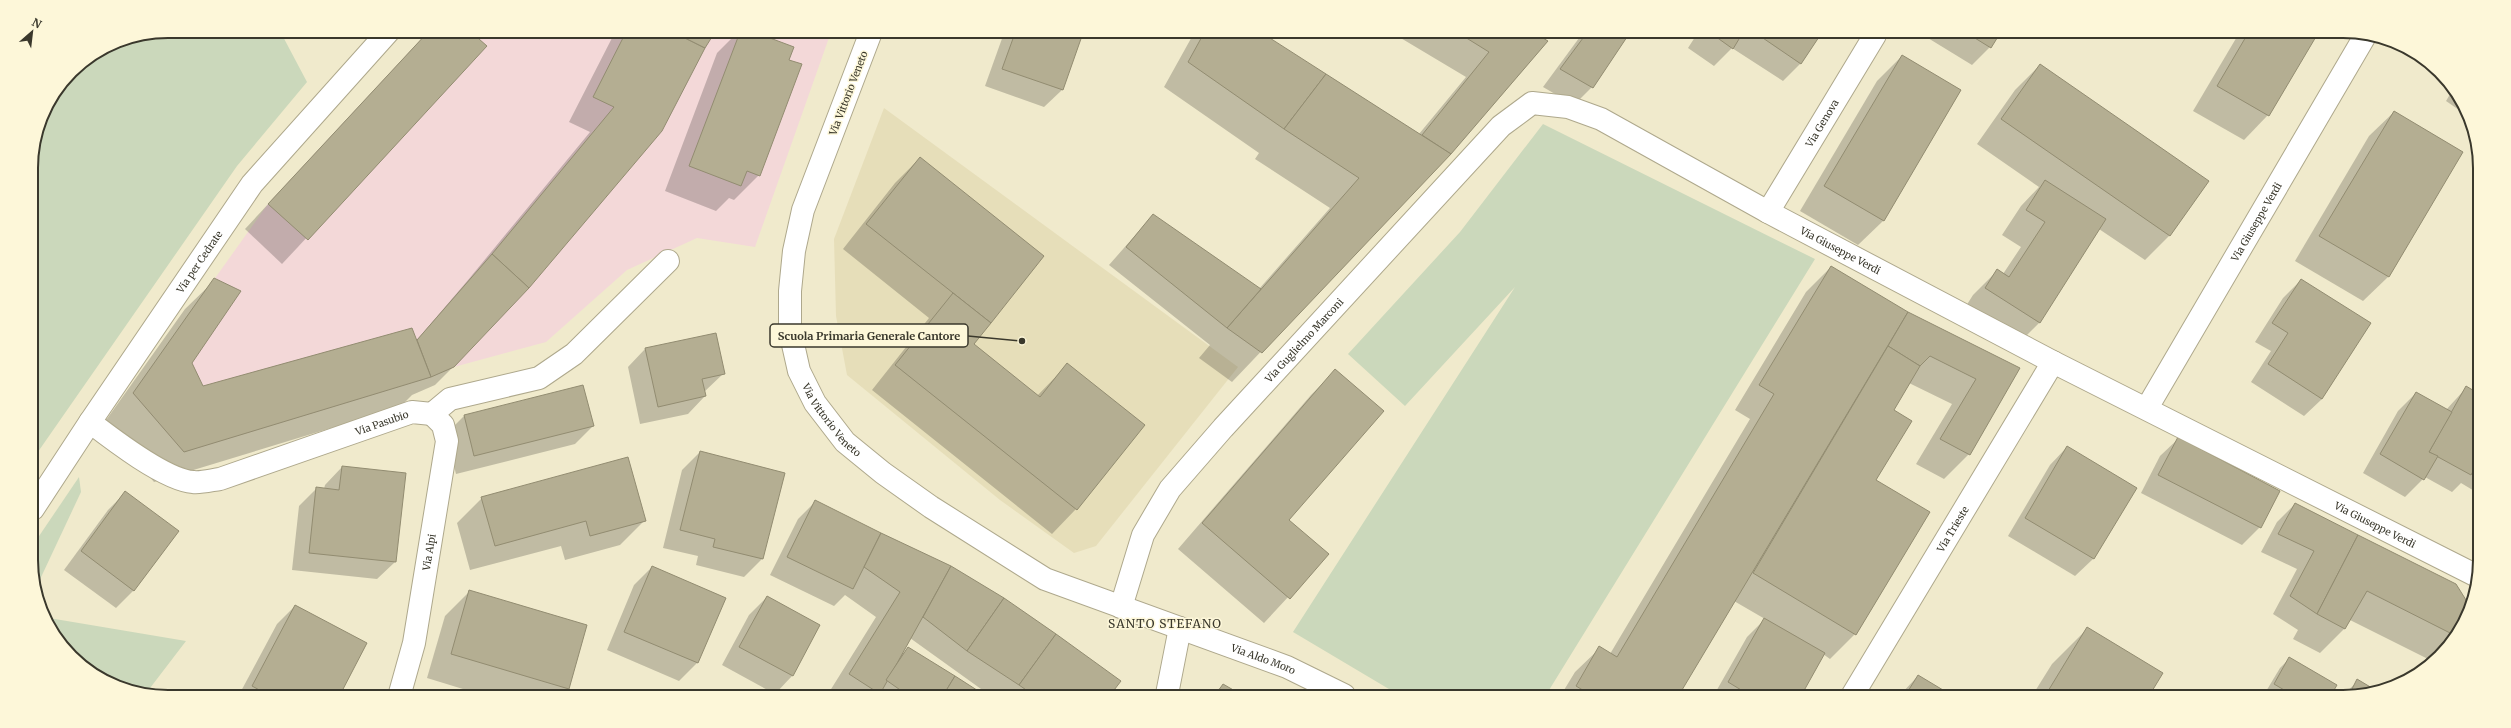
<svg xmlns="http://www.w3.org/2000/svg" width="2511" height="728" font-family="Merriweather,serif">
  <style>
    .built { fill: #e6deb9 }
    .industrial { fill: #f3d8d8 }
    .green { fill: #cbd8bb }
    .shadow { fill: #0003 }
    .building { fill: #b4ae92; stroke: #928c71 }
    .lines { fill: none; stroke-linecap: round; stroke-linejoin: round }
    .minor-casing { stroke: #aea88c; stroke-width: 24 }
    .minor { stroke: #fff; stroke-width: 22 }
    .labels { text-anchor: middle; stroke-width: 3; stroke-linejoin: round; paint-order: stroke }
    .street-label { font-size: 10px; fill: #3a382c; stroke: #fdf7d9 }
    .quarter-label { font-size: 12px; letter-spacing: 1px; fill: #3a382c; stroke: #fdf7d9 }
    .rim { fill: none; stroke: #3a382c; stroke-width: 2 }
    .leader { fill: none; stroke: #3a382c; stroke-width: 1.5 }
    .callout-dot { fill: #3a382c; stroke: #fdf7d9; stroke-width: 1.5 }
    .callout { fill: #fdf7d9; stroke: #3a382c; stroke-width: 1.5 }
    .callout-label { font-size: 11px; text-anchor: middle; font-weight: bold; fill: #3a382c }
  </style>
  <rect width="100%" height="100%" fill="#f0eacc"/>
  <!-- built -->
  <polygon class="built" points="884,108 1238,367 1096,546 1074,553 1000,500 847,375 836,316 834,239"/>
  <!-- industrial -->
  <polygon class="industrial" points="428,32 831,32 755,247 697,238 627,270 546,342 454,367 431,377 184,452 133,393 268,204"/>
  <!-- green -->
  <g class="green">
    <polygon points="168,31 280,31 307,82 237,166 33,459 31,160 42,116 71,71 116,41"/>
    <polygon points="1543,124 1815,259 1546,695 1399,695 1293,632 1515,287 1405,406 1348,354 1460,232"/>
    <polygon points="79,477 81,492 35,590 33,545"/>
    <path d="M49 618 186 641 147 692C117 692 86 673 66 651 59 643 54 628 49 618Z"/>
  </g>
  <!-- shadow -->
  <g class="shadow">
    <polygon points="428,32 470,32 486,46 282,264 245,229"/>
    <polygon points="601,32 714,32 453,367 435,385 412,395 400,407 154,482 104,423 185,309 215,280 191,363 202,387 416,341 468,280 590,132 569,122 612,38"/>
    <polygon points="738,32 752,32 788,60 759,175 734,200 729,198 716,211 665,191 717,53"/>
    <polygon points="1004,33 1082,33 1062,90 1044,107 985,86"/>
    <polygon points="1194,33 1260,33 1419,134 1466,77 1394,34 1534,34 1547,42 1450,153 1232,382 1199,358 1210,345 1109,265 1153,215 1259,289 1330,208 1255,159 1259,153 1164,87"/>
    <polygon points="1582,34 1628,34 1592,87 1574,105 1543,87"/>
    <polygon points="1697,34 1820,34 1800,64 1783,81 1732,48 1714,66 1688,48"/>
    <polygon points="1923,35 1998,35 1990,47 1972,65"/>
    <polygon points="2238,35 2316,35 2268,115 2244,140 2193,111"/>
    <polygon points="1902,56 1960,91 1883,221 1858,245 1800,211 1877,81"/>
    <polygon points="2040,65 2207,181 2169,236 2145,260 2099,229 2039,323 2014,348 1961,314 1973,295 1998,270 2003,274 2021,247 2002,235 2021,206 2039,187 1977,144 2015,90"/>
    <polygon points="2452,91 2462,112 2446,101"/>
    <polygon points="2394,112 2462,152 2388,277 2363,301 2295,261 2369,136"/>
    <polygon points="920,158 1043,256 972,344 1037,396 1067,365 1076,509 1052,534 872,390 929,318 843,249 895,183"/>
    <polygon points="1831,267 1908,313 2018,369 1969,454 1944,479 1916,464 1952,404 1909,383 1893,410 1875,480 1855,634 1830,659 1823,654 1800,696 1714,695 1747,637 1765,619 1734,601 1678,695 1561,695 1575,672 1600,648 1610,654 1750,419 1735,410 1806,292"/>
    <polygon points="2301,280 2322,399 2304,416 2251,382 2271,351 2255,342 2283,298"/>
    <polygon points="645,349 724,373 704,392 705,396 688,414 640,424 628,367"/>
    <polygon points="1335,371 1288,520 1328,554 1264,623 1178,549 1311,395"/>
    <polygon points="583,386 593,426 575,444 456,474 446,434 464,416"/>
    <polygon points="2466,388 2476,393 2476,492 2461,483 2452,492 2425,477 2405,497 2363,473 2398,411 2416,393 2446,410"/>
    <polygon points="2178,439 2260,527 2242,545 2141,493 2160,456"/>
    <polygon points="2067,447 2135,488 2093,559 2075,576 2008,536 2050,465"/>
    <polygon points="700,452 783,473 762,559 744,577 696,565 698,556 663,548 682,470"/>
    <polygon points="342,467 395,562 377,579 292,570 299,506 317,488 324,489 325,485"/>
    <polygon points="125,493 177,531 133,591 116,608 64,570 108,510"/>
    <polygon points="482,498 645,520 620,545 565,560 561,546 470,570 457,523"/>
    <polygon points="815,502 951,567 1119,681 1110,694 988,694 910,638 901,655 909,648 981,694 828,694 876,617 845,595 834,606 770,575 798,519"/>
    <polygon points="2295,504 2465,601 2468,611 2457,636 2434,662 2350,620 2345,628 2320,653 2293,639 2298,630 2273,614 2297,569 2261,552 2277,522"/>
    <polygon points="652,567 725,598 697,663 679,681 607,650 634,585"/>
    <polygon points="470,591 568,688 563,693 476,693 427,678 445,616"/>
    <polygon points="767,597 819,626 792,676 775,694 722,665 749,615"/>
    <polygon points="295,606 339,693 240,693 277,624"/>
    <polygon points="2087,629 2161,674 2148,696 2032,696 2052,664"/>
    <polygon points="2289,659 2329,697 2271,697 2265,693 2280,668"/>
    <polygon points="1918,676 1951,696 1899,696"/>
    <polygon points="2358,681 2376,691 2341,697"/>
    <polygon points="1223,685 1240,695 1213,694"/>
  </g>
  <!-- building -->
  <g class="building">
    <polygon points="428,32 471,32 487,46 308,240 268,204"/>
    <polygon points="626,32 673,32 705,48 662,131 529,288 492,254 614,107 593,97"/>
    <polygon points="673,32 715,32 705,48"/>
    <polygon points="740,32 754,32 794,47 789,60 802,64 760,176 747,171 741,186 689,166"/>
    <polygon points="1015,33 1083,33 1063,90 1002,69"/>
    <polygon points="1204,33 1262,33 1326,74 1284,129 1188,62"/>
    <polygon points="1460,34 1536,34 1548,41 1451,154 1422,135 1489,52"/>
    <polygon points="1586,34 1629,34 1593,88 1560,69"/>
    <polygon points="1712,34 1742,34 1733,49"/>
    <polygon points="1757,34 1821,34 1801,64"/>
    <polygon points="1970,35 1999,35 1991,48"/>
    <polygon points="2247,35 2317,35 2269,116 2217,86"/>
    <polygon points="1902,55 1961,90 1884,221 1824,186"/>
    <polygon points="2040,64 2209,181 2170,236 2001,119"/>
    <polygon points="1326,74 1451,154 1262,353 1227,328 1359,178 1284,129"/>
    <polygon points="2394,111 2463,152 2389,277 2319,236"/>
    <polygon points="920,157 1044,256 991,323 866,224"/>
    <polygon points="2045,180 2106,219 2040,323 1985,288 1997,269 2009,277 2045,222 2026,210"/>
    <polygon points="1153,214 1261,289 1227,328 1126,247"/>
    <polygon points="492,254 529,288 454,367 431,377 417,340"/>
    <polygon points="1831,266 1908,312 1679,695 1591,695 1576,686 1599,646 1617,657 1774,394 1759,385"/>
    <polygon points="214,278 241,291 192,363 203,386 412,328 431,377 184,452 133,393"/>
    <polygon points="2301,279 2371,323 2322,399 2268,364 2288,333 2272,323"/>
    <polygon points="953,293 991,323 974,344 1040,397 1067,363 1145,425 1077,510 895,365"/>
    <polygon points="1908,312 2020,368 1970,455 1940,439 1976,379 1930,356 1920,366 1888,346"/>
    <polygon points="716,333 725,374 702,379 706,396 658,407 645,348"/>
    <polygon points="1888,346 1920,366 1894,410 1912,421 1876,480 1930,512 1856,635 1753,573"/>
    <polygon points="1335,369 1384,411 1289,520 1329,554 1290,599 1202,523"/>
    <polygon points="583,385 594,426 474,456 464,415"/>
    <polygon points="2466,386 2476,392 2476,466 2471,475 2429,452"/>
    <polygon points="2416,392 2452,412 2429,452 2438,456 2424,480 2380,454"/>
    <polygon points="2178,437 2280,491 2261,528 2158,475"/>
    <polygon points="2067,446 2137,488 2094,559 2025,518"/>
    <polygon points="700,451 785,473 763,559 713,547 715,539 680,530"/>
    <polygon points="628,457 646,521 590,536 586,521 495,546 481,497"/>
    <polygon points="342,466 406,473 396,562 309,553 316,487 339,490"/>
    <polygon points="125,491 179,531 134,591 81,551"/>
    <polygon points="815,500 881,533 853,589 787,557"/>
    <polygon points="2295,503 2358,535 2317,614 2290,596 2314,551 2278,534"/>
    <polygon points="881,533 951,566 880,694 849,674 900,592 864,567"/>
    <polygon points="2358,535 2456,584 2466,600 2469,609 2456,636 2367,591 2345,629 2317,614"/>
    <polygon points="652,566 726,598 698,663 624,632"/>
    <polygon points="951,566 1004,598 967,651 923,617"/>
    <polygon points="469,590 587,625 569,689 451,654"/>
    <polygon points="767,596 820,625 793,676 739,647"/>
    <polygon points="1004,598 1056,634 1019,685 967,651"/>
    <polygon points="295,605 367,643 341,693 265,693 252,686"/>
    <polygon points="1764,618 1825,653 1801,696 1751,696 1728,682"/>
    <polygon points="2087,627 2163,673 2149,696 2045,696"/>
    <polygon points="1056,634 1121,681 1111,694 1032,694 1019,685"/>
    <polygon points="908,647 955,676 944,694 906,694 886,680"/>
    <polygon points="2289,657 2337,685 2330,697 2296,697 2274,684"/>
    <polygon points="1918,675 1953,696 1905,696"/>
    <polygon points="955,676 983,694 944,694"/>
    <polygon points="2357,679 2377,691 2348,697"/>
    <polygon points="1223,684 1242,695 1216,694"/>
  </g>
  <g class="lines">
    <!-- minor casing -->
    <g class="minor-casing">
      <g id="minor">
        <path id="s1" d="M871 32 803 210 794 251 790 291V331L799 371 815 403 845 442 883 473 931 507 1045 579 1287 667 1344 695"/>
        <path id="s2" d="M1768 212 1875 35"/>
        <path id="s3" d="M2147 408 2365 36"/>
        <path id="s4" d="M90 422C112 439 165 480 193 482 201 483 212 480 220 479L412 412 432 414 450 399 539 378 574 354 668 261"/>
        <path id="s5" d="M33 509 90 422 252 184 389 31"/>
        <path id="s6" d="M1121 607 1143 535 1170 489 1223 428 1501 126 1532 103 1568 107 1601 119 1768 212 2053 362 2475 575"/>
        <path id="s7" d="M400 693 414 643 447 441 443 425 432 414"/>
        <polyline points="1167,694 1180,628"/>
        <path id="s8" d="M1852 696 2053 362"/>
      </g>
    </g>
    <!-- minor -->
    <use href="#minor" class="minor"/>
  </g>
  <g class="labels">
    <!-- street labels -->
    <g class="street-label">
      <text transform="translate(848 93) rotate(-69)" y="4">Via Vittorio Veneto</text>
      <text dy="4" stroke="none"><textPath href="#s2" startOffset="104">Via Genova</textPath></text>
      <text dy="4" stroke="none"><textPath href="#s3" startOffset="216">Via Giuseppe Verdi</textPath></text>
      <text dy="4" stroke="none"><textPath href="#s6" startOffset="1003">Via Giuseppe Verdi</textPath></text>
      <text dy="4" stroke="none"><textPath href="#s5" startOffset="298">Via per Cedrate</textPath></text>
      <text dy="4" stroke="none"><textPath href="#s6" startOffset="329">Via Guglielmo Marconi</textPath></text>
      <text dy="4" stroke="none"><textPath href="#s1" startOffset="413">Via Vittorio Veneto</textPath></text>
      <text dy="4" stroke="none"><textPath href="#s4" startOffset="319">Via Pasubio</textPath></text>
      <text dy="4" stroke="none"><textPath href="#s6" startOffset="1604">Via Giuseppe Verdi</textPath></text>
      <text dy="4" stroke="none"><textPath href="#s8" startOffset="195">Via Trieste</textPath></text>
      <text dy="4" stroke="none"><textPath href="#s7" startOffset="144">Via Alpi</textPath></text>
      <text dy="4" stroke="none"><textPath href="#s1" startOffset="914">Via Aldo Moro</textPath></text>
    </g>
    <!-- quarter labels -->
    <g class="quarter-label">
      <text x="1165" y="628">SANTO STEFANO</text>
    </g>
  </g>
  <!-- crop -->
  <path d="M0 0H2511V728H0ZM168 38H2343A130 130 0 0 1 2473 168V560A130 130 0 0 1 2343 690H168A130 130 0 0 1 38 560V168A130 130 0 0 1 168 38Z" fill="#fdf7d9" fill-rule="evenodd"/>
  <path class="rim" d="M168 38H2343A130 130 0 0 1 2473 168V560A130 130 0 0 1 2343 690H168A130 130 0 0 1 38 560V168A130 130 0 0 1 168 38Z"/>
  <!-- callouts -->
  <path class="leader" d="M1022 341L968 336"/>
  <circle class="callout-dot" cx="1022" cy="341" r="4"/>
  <rect class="callout" x="770" y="324" width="198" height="23" rx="4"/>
  <g class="callout-label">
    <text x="869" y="340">Scuola Primaria Generale Cantore</text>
  </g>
  <!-- north arrow -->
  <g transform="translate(32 32) rotate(28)" stroke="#fdf7d9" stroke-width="3" paint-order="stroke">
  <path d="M0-3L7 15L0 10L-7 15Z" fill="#3a382c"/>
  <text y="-6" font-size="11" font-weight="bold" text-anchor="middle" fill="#3a382c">N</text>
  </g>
</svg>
